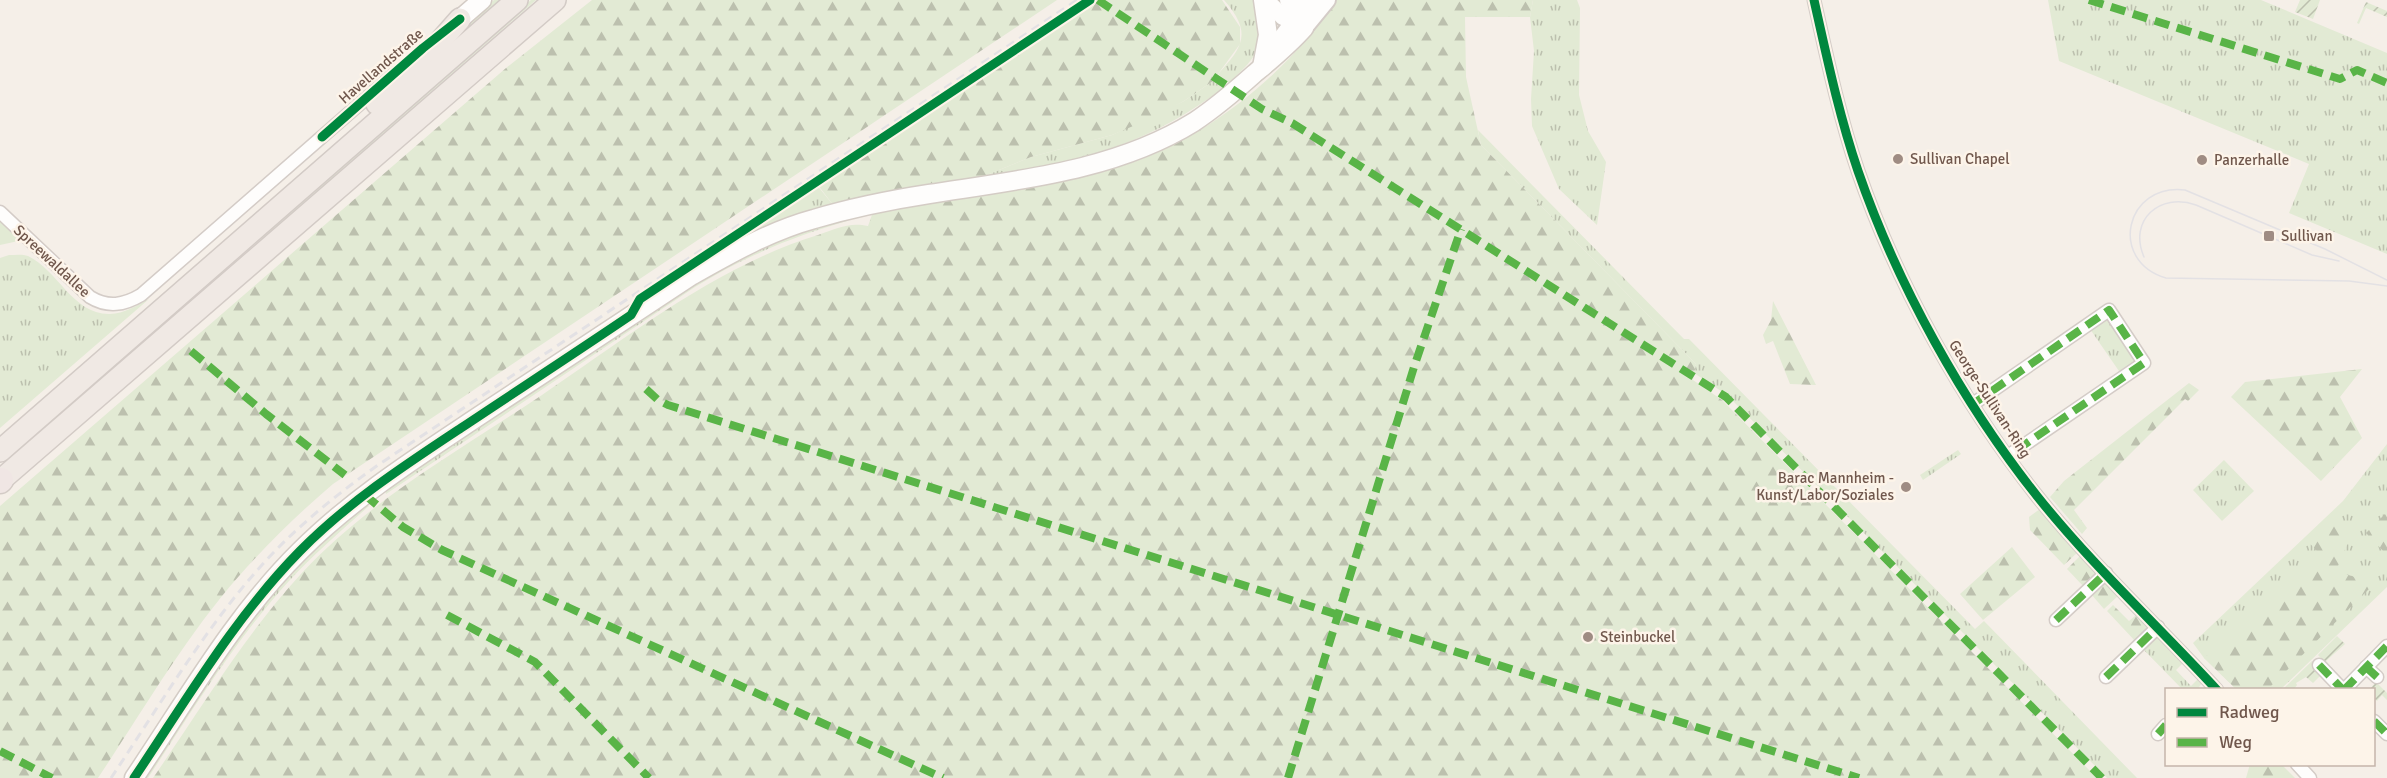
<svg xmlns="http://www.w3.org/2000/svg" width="2387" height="778" font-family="Signika,sans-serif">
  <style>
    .grass { fill: url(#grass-tufts) }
    .forest { fill: url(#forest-firs) }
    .garden { fill: url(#garden-furrows) }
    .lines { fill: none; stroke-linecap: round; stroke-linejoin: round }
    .minor-casing { stroke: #d4ccc7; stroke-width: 15 }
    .tertiary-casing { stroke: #d4ccc7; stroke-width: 20 }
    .secondary-casing { stroke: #d4ccc5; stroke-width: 21 }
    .trunk-casing { stroke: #d3cbc6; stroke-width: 24 }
    .motorway-casing { stroke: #d3cbc6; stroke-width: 27 }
    .minor { stroke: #fefdfc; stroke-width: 12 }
    .tertiary { stroke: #fefdfc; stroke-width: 16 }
    .secondary { stroke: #fefdfc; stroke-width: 18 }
    .trunk { stroke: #f0e9e4; stroke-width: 21 }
    .motorway { stroke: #f0e6e4; stroke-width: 24 }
    .tram { stroke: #e3e1e4; stroke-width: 1.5 }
    .rail { stroke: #e3e1e4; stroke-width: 3; stroke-dasharray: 9 6; stroke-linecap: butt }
    .quiet { stroke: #59b447; stroke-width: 8; stroke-dasharray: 15 8; stroke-linecap: butt }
    .cycleway-casing { stroke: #fdf4e9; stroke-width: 13 }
    .cycleway { stroke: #00873e; stroke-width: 9 }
    .poi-dot { fill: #9f8c83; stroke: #fdf4e9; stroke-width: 2 }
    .labels { text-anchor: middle; stroke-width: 5; stroke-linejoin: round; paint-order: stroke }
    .street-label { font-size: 15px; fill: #70574c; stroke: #fdf4e9 }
    .poi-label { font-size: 15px; fill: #70574c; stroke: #fdf4e9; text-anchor: start }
  </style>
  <defs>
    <pattern id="grass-tufts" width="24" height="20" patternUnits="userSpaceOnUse" patternTransform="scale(1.5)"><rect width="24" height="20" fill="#e2ead4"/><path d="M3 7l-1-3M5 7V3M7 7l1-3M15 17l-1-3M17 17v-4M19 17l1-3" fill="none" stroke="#bcc0ae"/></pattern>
    <pattern id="forest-firs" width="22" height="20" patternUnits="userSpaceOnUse" patternTransform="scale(1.5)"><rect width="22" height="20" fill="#e2ead4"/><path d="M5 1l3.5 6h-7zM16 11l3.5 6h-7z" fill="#bcc0ae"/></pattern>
    <pattern id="garden-furrows" width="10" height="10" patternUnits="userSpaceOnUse" patternTransform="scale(1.5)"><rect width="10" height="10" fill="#e2ead4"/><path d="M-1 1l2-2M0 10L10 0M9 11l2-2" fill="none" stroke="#bcc0ae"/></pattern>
  </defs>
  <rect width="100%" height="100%" fill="#f5efe8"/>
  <!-- grass -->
  <g class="grass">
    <polygon points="494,0 502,0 436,58 451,37"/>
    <polygon points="531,0 536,0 261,240 259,237"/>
    <path d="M1224 0H1253C1271 41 1258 56 1229 83L1218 74C1244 46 1252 32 1224 0Z"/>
    <polygon points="1533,0 1577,0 1580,8 1579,95 1588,131 1606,162 1597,225 1559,189 1532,126 1531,99 1534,51 1530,17"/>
    <polygon points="2048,0 2261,0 2387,53 2387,254 2289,213 2309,164 2059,61"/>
    <path d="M1213 81 1223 88C1143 149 1074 162 977 179L1031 157 1112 135 1184 101Z"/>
    <polygon points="1478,130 1684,339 1689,339 1975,629 1984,621 2137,778 2107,778 1727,395 1694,373 1696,364 1481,145"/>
    <polygon points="816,184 834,206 641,301"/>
    <polygon points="0,218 23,240 0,245"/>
    <path d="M846 218 847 221C789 238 746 256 695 287L386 494 385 488 550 377C559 376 567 371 571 363L692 283 784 236Z"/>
    <path d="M9 255C15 255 23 254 28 256 58 270 73 315 110 314 124 314 137 305 149 299L0 428V258Z"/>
    <polygon points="2104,319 2109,320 2135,360 2134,364 2121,374 2090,329"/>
    <polygon points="2387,444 2387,587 2281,689 2236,689 2204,658 2193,643 2343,501"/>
    <polygon points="1958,450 1961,454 1923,480 1920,475"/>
    <polygon points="2224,460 2254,491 2222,521 2193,490"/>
    <path d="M364 504 369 506C342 530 314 554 289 581 235 640 192 711 148 778H142C187 711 230 640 284 579 308 552 336 528 364 504Z"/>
    <polygon points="2157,637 2183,663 2176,670 2191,686 2199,678 2201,684 2198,689 2182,689 2142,648 2152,639"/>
  </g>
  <!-- forest -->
  <g class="forest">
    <path d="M592 0H1057L333 484C299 513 268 543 239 576 186 636 142 712 98 778H0V506L506 68Z"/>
    <polygon points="1085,0 1222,0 1240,27 1240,44 1213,81 1184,101 1152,118 1112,135 1031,157 977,179 834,206 814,180"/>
    <path d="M1336 0H1533L1530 17H1465L1466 77 1481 145 1696 364 1693 380 1722 400 2097 778H153C200 710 244 636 300 575 368 501 460 450 542 395 629 336 717 266 818 235 837 229 848 222 868 226L873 212C958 198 1046 190 1128 164 1208 138 1291 70 1336 0Z"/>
    <polygon points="1773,301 1816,385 1790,384 1773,341 1766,344 1763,335 1771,320"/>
    <polygon points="2362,369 2340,397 2362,438 2321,481 2231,397 2245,382"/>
    <polygon points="2189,383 2199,390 2188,401 2185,399 2074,510 2087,528 2082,534 2050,497 2064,481"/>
    <polygon points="2040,509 2078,552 2064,565 2030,530 2029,517"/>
    <polygon points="2387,512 2387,555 2366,533"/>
    <polygon points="2328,517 2349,540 2336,571 2367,581 2369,589 2268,689 2236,689 2204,658 2323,558 2305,538"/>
    <polygon points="2012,547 2035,577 1983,620 1960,594"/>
    <polygon points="2081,555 2096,571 2096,575 2084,587 2067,569"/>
    <polygon points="2102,583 2107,583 2119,595 2104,609 2091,594"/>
    <polygon points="2113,605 2129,621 2136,615 2150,629 2136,642 2107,611"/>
    <polygon points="2250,764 2282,765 2295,778 2246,778"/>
  </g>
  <!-- garden -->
  <g class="garden">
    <polygon points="2300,0 2320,0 2313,19 2295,12"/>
    <polygon points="2366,2 2387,11 2387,17 2366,8 2359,24 2357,23"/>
    <polygon points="2337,636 2345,644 2326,661 2335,671 2334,672 2318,655"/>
    <polygon points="2312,661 2323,673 2313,683 2306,677 2296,683 2297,685 2294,689 2282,690"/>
    <polygon points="2376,682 2387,693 2387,700 2382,695 2377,701 2374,698 2374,690 2369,690"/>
  </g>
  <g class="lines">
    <!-- minor casing -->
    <g class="minor-casing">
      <g id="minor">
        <path d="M1814 0C1827 58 1839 115 1858 171 1897 284 1963 403 2037 496 2092 565 2157 625 2217 690"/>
        <path d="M0 212 90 297C108 308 124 305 141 295L395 73"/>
        <polyline points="1973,404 2109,310 2144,363 2008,456"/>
        <polyline points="2056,620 2106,573"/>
        <polyline points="2319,665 2343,690"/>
        <polyline points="2366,667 2377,677"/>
        <polyline points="2106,677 2158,627"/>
        <polyline points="2344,690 2387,646"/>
        <polyline points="2374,721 2387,734"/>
        <polyline points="2158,734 2166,725"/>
        <polyline points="2297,764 2310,778"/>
      </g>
    </g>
    <!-- tertiary casing -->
    <g class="tertiary-casing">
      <g id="tertiary">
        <polyline points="1266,0 1283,17 1304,28 1327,0"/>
        <polyline points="1266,58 1310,0"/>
      </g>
    </g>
    <!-- secondary casing -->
    <g class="secondary-casing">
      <g id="secondary">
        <polyline points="460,19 482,0"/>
        <polyline points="1262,67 1268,35 1263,0"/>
        <path d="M134 778C186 701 234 616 300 551 354 497 419 456 482 414 552 368 621 322 691 276 730 254 770 231 814 219 851 208 890 200 929 194 1018 180 1115 171 1194 122 1215 108 1235 91 1254 74 1272 59 1288 46 1304 28L1294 6 1289 0"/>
      </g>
    </g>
    <!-- trunk casing -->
    <g class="trunk-casing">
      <g id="trunk">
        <polyline points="377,104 430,53 460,19"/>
        <polyline points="0,451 517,0"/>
        <polyline points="1,480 555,0"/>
      </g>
    </g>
    <!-- motorway casing -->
    <g class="motorway-casing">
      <polyline id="motorway" points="0,481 1,480"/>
    </g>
    <!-- minor -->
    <use href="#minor" class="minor"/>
    <!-- tertiary -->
    <use href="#tertiary" class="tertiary"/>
    <!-- secondary -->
    <use href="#secondary" class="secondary"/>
    <!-- trunk -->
    <use href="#trunk" class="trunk"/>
    <!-- motorway -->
    <use href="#motorway" class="motorway"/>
    <!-- tram -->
    <g class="tram">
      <path d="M2144 257C2128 220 2160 192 2196 205L2312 255 2339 261"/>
      <path d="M2387 280 2325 249 2185 190C2125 183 2108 261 2166 278L2349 281 2387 286"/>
    </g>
    <!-- rail -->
    <path class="rail" d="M111 778C158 708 205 628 261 566 296 527 336 495 378 465L1077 0"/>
    <!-- quiet -->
    <g class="quiet">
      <polyline points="1098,0 1262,109 1292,123 1726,397 2102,778"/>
      <polyline points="2089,0 2340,79 2357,70 2387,83"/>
      <polyline points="191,351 266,414 345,475"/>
      <polyline points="646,389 658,400 668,405 1859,778"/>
      <polyline points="1973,404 2109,310 2144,363 2008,456"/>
      <polyline points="365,495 403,527 442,550 943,778"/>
      <polyline points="447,615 535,662 649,778"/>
      <polyline points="2056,620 2106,573"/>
      <polyline points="2319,665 2343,690"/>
      <polyline points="2366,667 2377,677"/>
      <polyline points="2106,677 2158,627"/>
      <polyline points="2344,690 2387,646"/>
      <polyline points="2374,721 2387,734"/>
      <polyline points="2158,734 2166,725"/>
      <polyline points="0,751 52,778"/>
      <polyline points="1288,778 1414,367 1461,229"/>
    </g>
    <!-- cycleway casing -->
    <g class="cycleway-casing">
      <g id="cycleway">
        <path d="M1814 0C1827 58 1839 115 1858 171 1897 284 1963 403 2037 496 2092 565 2157 625 2217 690"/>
        <polyline points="322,137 423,48 460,19"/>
        <path d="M134 778C186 701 234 618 300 551 347 503 405 465 461 428 518 390 575 353 631 315L640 299 1090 0"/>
      </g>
    </g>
    <!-- cycleway -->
    <use href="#cycleway" class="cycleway"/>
  </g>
  <!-- markers -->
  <g class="poi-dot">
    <circle cx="1898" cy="159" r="6"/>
    <circle cx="2202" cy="160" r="6"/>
    <rect x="2263" y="230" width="12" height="12" rx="3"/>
    <circle cx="1906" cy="487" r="6"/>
    <circle cx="1588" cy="637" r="6"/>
  </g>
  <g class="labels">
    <!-- street labels -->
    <g class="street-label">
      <text transform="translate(381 66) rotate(-41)" y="5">Havellandstraße</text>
      <text transform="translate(52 261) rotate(43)" y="5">Spreewaldallee</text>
      <text transform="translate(1990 399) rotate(57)" y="5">George-Sullivan-Ring</text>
    </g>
    <!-- poi labels -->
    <g class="poi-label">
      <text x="1910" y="164">Sullivan Chapel</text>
      <text x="2214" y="165">Panzerhalle</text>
      <text x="2281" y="241">Sullivan</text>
      <text x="1894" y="483" text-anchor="end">Barac Mannheim -<tspan x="1894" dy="17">Kunst/Labor/Soziales</tspan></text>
      <text x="1600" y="642">Steinbuckel</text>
    </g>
  </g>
  <!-- legend -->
  <rect x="2165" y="688" width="210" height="78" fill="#fdf4e9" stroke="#c5b5aa" stroke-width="1.5"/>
  <rect x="2177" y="708" width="30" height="9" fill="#00873e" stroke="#c5b5aa" stroke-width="1.5"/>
  <text x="2219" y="718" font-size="18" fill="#70574c">Radweg</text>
  <rect x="2177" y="738" width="30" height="9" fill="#59b447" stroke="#c5b5aa" stroke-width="1.5"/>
  <text x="2219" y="748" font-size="18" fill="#70574c">Weg</text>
</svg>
